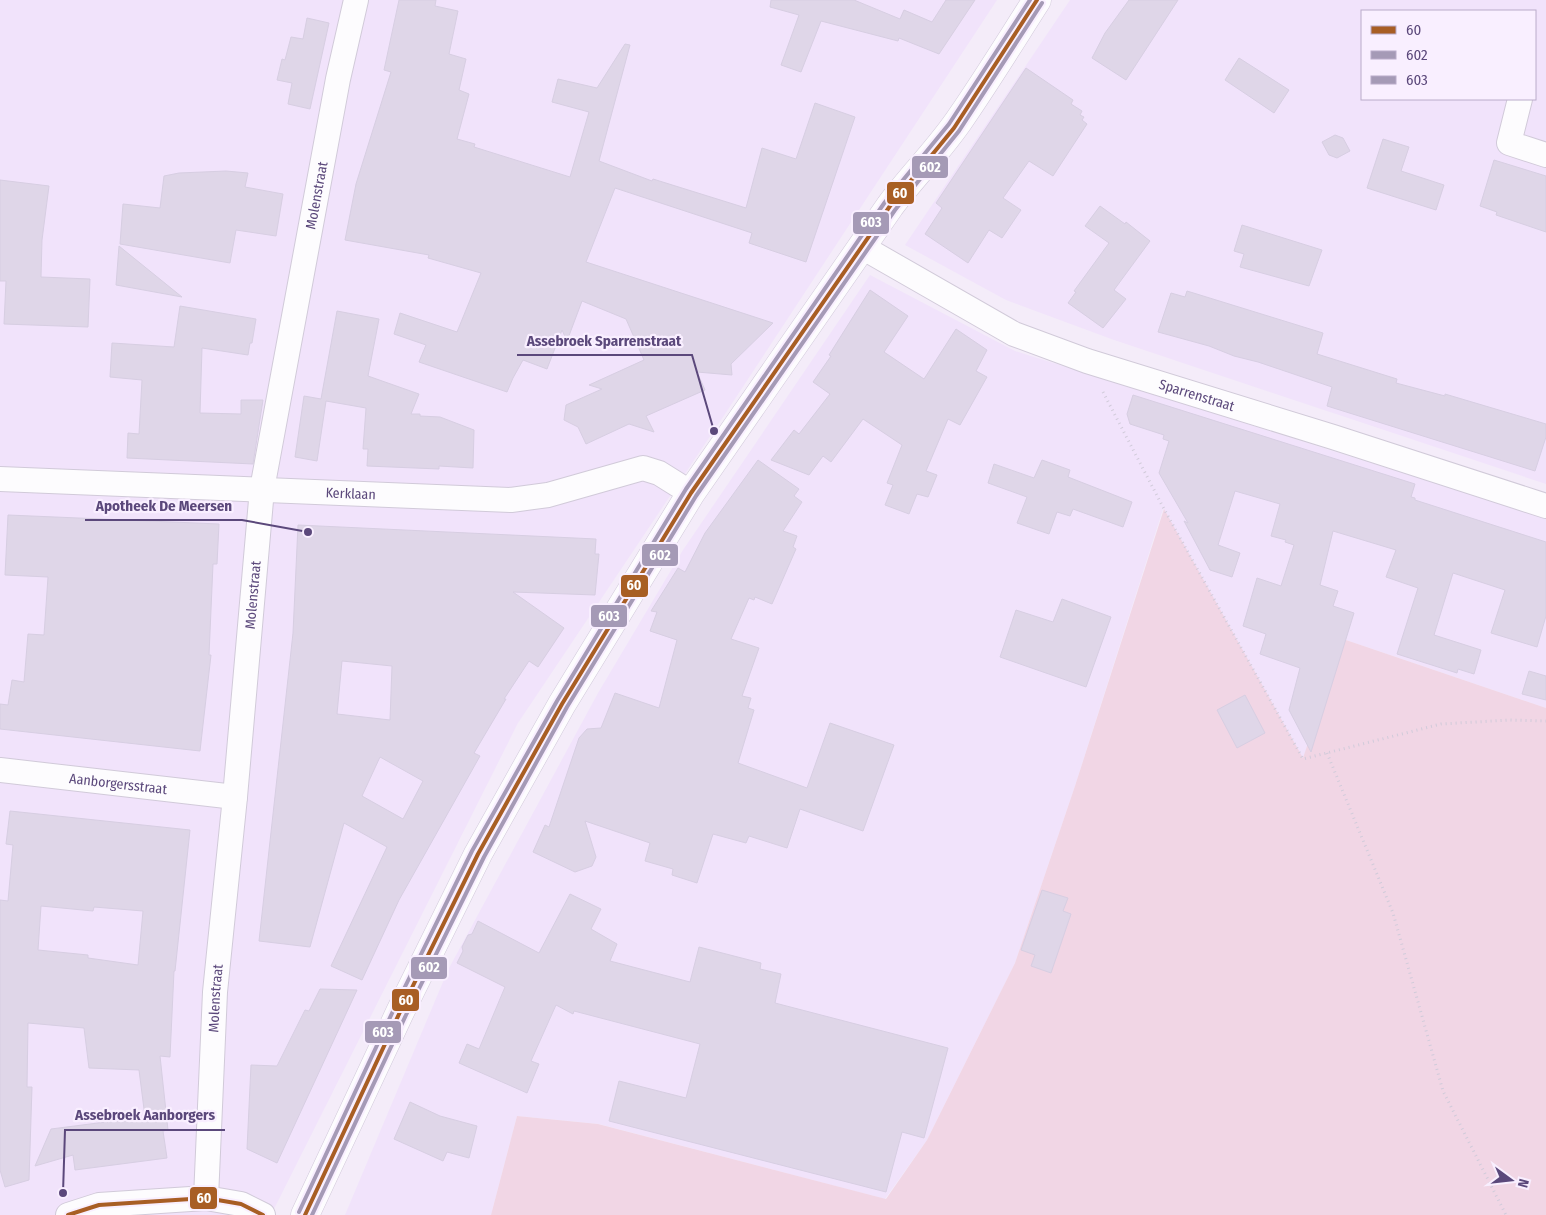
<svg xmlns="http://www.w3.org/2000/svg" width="1546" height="1215" font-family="'Fira Sans Condensed',sans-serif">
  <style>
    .residential { fill: #f1e3fb; fill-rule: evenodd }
    .green { fill: #f1d6e5 }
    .building { fill: #dfd6e8; stroke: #d7cee2; fill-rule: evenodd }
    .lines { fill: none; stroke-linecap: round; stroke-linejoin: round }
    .minor-casing { stroke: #d1cad9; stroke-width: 26 }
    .secondary-casing { stroke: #d1c9da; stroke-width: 29 }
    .path { stroke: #d1cbda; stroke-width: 3; stroke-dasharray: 1 4; stroke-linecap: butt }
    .minor { stroke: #fdfcfe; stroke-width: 24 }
    .secondary { stroke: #fdfcfe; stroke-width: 28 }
    .bus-1-casing { stroke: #f9efff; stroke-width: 8 }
    .bus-2-casing { stroke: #f9efff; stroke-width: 8 }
    .bus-3-casing { stroke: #f9efff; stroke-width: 8 }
    .bus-1 { stroke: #a85e24; stroke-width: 4 }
    .bus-2 { stroke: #a59ab6; stroke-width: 4 }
    .bus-3 { stroke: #a59ab6; stroke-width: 4 }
    .labels { text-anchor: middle; stroke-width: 4.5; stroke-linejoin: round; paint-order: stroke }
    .street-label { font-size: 14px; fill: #5b487b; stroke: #f9efff }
    .leader { fill: none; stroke: #5b487b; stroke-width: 2 }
    .callout-dot { fill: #5b487b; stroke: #f9efff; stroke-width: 2 }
    .callout-label { font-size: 15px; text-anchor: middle; font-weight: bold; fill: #5b487b; stroke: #f9efff; stroke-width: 4.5; stroke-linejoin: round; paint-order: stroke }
    .line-badge { stroke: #f9efff; stroke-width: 2 }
    .badge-label { font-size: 14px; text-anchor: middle; font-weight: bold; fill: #fff }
  </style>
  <rect width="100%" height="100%" fill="#f4ecf9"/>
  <!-- residential -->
  <g class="residential">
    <polygon points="0,0 997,0 727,411 518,723 271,1215 0,1215"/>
    <path d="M1070 0H1546V484L1114 340 1006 300 905 245ZM1362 11H1535V99H1362Z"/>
    <polygon points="870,275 1015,351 1546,518 1546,708 1343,639 1303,759 1163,509 1075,786 1015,963 927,1140 885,1199 599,1124 517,1116 491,1215 345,1215 448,970 598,693 683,550"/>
  </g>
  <!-- green -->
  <polygon class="green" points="1164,509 1303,758 1343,639 1546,708 1546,1215 491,1215 517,1116 598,1124 886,1199 927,1140 1015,963 1075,786"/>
  <!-- building -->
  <g class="building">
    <polygon points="399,0 436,0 435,6 458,11 449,54 466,59 459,90 469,94 457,139 475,144 474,147 570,177 589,112 552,102 558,79 597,88 625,44 630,45 599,161 652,181 653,179 746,208 762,148 796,159 815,103 855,117 806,262 749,243 752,233 615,188 586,262 773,323 731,364 732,375 697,372 705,390 646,416 654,432 629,424 586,444 578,427 564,420 566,405 602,389 589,385 644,360 626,319 582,301 567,341 562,330 547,369 523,360 513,378 507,392 419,362 426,345 394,334 400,313 457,332 481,273 428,258 429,255 345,240 356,184 391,72 384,70"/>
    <polygon points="771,0 854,0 900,19 904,10 932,22 946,0 975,0 939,54 899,38 898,41 821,21 801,72 781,65 799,15 770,7"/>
    <polygon points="1129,0 1178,0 1126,80 1092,58 1105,33"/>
    <polygon points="307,18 329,23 310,109 288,104 292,83 277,80 282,59 285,60 291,37 303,39"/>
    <polygon points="1239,58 1289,90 1274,113 1225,80"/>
    <polygon points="1026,68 1073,100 1071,104 1082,111 1080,115 1084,117 1082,120 1087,124 1053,176 1029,161 1003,198 1021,210 1002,238 989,230 968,263 925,234 942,208 936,203"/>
    <polygon points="1335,135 1343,138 1350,151 1337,158 1329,155 1322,142"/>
    <polygon points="1383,139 1409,147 1401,171 1444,185 1436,210 1367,188"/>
    <polygon points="1494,160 1546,176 1546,232 1496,215 1497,212 1480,206"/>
    <polygon points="226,171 248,173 245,187 283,194 276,236 236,230 230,263 120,244 123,204 160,208 164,176 179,173"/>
    <polygon points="0,180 49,186 42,240 41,277 90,279 88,327 4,324 6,281 0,281"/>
    <polygon points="1100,206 1125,224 1126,222 1150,241 1114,290 1126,299 1103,328 1068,303 1076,292 1074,291 1109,243 1085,226"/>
    <polygon points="1242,225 1322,250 1309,286 1240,267 1244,254 1234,251"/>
    <polygon points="119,246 182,297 116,285"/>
    <polygon points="870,290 908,316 884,352 924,379 956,329 987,350 976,371 987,377 960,425 948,419 926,471 937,475 928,497 917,494 909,514 885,505 893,485 887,483 902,445 863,419 831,462 823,456 809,475 771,460 794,430 799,434 830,394 813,382 831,356 829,355"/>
    <polygon points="1187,291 1323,333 1317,354 1397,379 1396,383 1445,396 1445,394 1546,424 1546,437 1535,471 1327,406 1332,387 1258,362 1234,356 1209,346 1158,332 1171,293 1185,297"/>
    <polygon points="180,306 256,319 252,343 250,343 248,355 202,348 200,413 241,414 241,400 263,400 253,464 127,458 128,433 139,434 142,380 110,377 112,343 174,347"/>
    <polygon points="337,311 379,319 368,376 419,394 411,414 420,414 420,416 440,417 474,430 473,468 439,466 439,469 367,466 368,449 363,449 366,408 326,401 317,461 295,457 304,396 321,399"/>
    <polygon points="1133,395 1415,484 1411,497 1415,498 1415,500 1546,542 1546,616 1537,647 1491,633 1505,590 1453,573 1434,635 1481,650 1474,674 1458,669 1457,673 1397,654 1418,588 1386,577 1396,550 1333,531 1320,585 1338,591 1333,606 1354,613 1311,752 1289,710 1300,668 1260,654 1266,634 1243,626 1257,578 1281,586 1294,545 1285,542 1286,540 1271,536 1280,504 1235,491 1218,545 1240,553 1232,577 1210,570 1184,521 1188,523 1159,473 1169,441 1163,439 1164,435 1130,424 1127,414"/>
    <polygon points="758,460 799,489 794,496 802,502 783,531 797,536 793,547 796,549 772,604 755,597 754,600 749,598 731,639 759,648 742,696 751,698 748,708 754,710 738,763 807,788 830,723 894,745 863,831 800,809 787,848 749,836 746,843 713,834 697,883 672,875 673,869 645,861 650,843 585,821 596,857 592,866 575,872 533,852 545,825 549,827 579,738 587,729 601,728 615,693 659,708 677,640 650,631 657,612 651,611 678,568 685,572 705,533"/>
    <polygon points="1042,460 1070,470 1068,477 1132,502 1123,527 1073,509 1070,516 1057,512 1049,534 1017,523 1027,497 988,483 994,464 1034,478"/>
    <polygon points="8,515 219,524 217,564 213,564 209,655 211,655 200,751 0,729 0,704 8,705 12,680 24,682 28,634 44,635 48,577 5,575"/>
    <path d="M298 525 596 539 595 554H599L595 595 513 592 564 628 538 667 529 661 504 699H506L474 753 480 756 399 900 362 980 331 966 387 847 344 823 310 947 259 941 293 633ZM342 661 392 666 390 720 337 714ZM380 757 423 781 403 819 362 796Z"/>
    <polygon points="1062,599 1111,617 1086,687 1000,657 1016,610 1053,622"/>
    <polygon points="1529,671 1546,676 1546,700 1522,694"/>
    <polygon points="1245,695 1265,733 1237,748 1217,710"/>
    <path d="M10 811 190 830 175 971H174L170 1057 160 1056 168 1130 163 1131 167 1158 75 1170 73 1155 35 1166 51 1129 145 1117 139 1070 89 1068 84 1028 28 1023 27 1087H32L29 1180 5 1187 0 1170V900L8 901 13 845 6 844ZM41 906 93 911 94 907 143 911 138 965 88 958V955L38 950Z"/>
    <polygon points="1042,890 1068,898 1063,911 1071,914 1051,973 1031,966 1035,955 1021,950"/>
    <polygon points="570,894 601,909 591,929 617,944 610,961 690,982 699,947 761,963 760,969 781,974 775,1003 948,1048 924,1138 902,1132 886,1192 609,1121 619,1081 686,1098 700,1044 574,1011 573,1014 556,1005 531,1061 539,1064 527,1093 459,1063 467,1044 479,1049 505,987 457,963 463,951 462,947 468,935 472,934 478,921 539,953"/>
    <polygon points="320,989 357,990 277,1163 247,1149 251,1065 277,1066 305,1010 309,1011"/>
    <polygon points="410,1102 440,1116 477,1126 469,1158 447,1152 443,1161 394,1139"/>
  </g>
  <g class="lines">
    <!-- minor casing -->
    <g class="minor-casing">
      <g id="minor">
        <polyline points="1520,99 1509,143 1546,155"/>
        <path id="s1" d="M862 247 1014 334 1087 361 1333 437 1546 506"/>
        <path id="s2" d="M0 479 511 500 548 495 643 468 659 473 691 493"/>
        <path id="s3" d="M0 770 235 797"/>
        <path id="s4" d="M206 1198 215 992 235 797 262 489 338 79 356 0"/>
        <polyline points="68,1215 99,1205 206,1198 241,1204 263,1215"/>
      </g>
    </g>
    <!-- secondary casing -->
    <g class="secondary-casing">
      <path id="secondary" d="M305 1215 400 1012 478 854 562 704 691 493 890 206C913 175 941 148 962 116 988 78 1012 39 1037 0"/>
    </g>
    <!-- path -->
    <g class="path">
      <polyline points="1103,392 1164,509 1303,759 1441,724 1510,720 1546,721"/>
      <polyline points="1327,753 1393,913 1443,1091 1506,1215"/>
    </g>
    <!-- minor -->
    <use href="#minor" class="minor"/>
    <!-- secondary -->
    <use href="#secondary" class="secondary"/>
    <!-- bus-1 casing -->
    <g class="bus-1-casing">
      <g id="bus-1">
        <polyline points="68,1215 99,1205 206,1198 241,1204 263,1215"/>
        <polyline points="305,1215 400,1012 478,854 562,704 691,493 890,206 954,128 1037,0"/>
      </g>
    </g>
    <!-- bus-2 casing -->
    <g class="bus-2-casing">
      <polyline id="bus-2" points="312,1215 406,1015 484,857 567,707 696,496 895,210 959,131 1042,3"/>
    </g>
    <!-- bus-3 casing -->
    <g class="bus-3-casing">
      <polyline id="bus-3" points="299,1212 394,1009 472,851 557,701 686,489 885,202 949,124 1030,0"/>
    </g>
    <!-- bus-1 -->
    <use href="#bus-1" class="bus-1"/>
    <!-- bus-2 -->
    <use href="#bus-2" class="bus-2"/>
    <!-- bus-3 -->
    <use href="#bus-3" class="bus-3"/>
  </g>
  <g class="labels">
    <!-- street labels -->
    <g class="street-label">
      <text dy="5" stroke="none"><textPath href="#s4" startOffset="1010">Molenstraat</textPath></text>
      <text dy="5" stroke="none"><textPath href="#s1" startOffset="368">Sparrenstraat</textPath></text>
      <text dy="5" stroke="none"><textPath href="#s2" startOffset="351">Kerklaan</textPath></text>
      <text dy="5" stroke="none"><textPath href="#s4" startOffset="605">Molenstraat</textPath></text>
      <text dy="5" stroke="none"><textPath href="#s3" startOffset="119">Aanborgersstraat</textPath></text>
      <text dy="5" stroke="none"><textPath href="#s4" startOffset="200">Molenstraat</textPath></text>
    </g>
  </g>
  <!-- callouts -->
  <path class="leader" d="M714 431L692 355H517M308 532L242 520H85M63 1193L65 1130H225"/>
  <g class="callout-dot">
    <circle cx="714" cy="431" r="5"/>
    <circle cx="308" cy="532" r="5"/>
    <circle cx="63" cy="1193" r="5"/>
  </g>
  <g class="callout-label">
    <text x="604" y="346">Assebroek Sparrenstraat</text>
    <text x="164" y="511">Apotheek De Meersen</text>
    <text x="145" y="1120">Assebroek Aanborgers</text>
  </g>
  <g class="line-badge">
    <rect x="911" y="155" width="38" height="24" rx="5" fill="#a59ab6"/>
    <rect x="886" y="181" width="29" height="24" rx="5" fill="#a85e24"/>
    <rect x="852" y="211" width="38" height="24" rx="5" fill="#a59ab6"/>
    <rect x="641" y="543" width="38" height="24" rx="5" fill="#a59ab6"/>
    <rect x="620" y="574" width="29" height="24" rx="5" fill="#a85e24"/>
    <rect x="590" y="604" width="38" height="24" rx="5" fill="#a59ab6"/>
    <rect x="410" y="956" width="38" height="24" rx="5" fill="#a59ab6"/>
    <rect x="391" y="988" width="29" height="24" rx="5" fill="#a85e24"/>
    <rect x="364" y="1020" width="38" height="24" rx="5" fill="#a59ab6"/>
    <rect x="189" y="1186" width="29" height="24" rx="5" fill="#a85e24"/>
  </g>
  <g class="badge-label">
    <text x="930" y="172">602</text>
    <text x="900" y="198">60</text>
    <text x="871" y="227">603</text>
    <text x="660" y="560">602</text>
    <text x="634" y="590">60</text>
    <text x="609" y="621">603</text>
    <text x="429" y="972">602</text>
    <text x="406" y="1005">60</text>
    <text x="383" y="1037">603</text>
    <text x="204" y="1203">60</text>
  </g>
  <!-- legend -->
  <rect x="1361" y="10" width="175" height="90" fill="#f9efff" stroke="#baacca"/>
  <rect x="1371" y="26" width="25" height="8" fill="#a85e24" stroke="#baacca"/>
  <text x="1406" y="35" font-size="15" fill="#5b487b">60</text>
  <rect x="1371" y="51" width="25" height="8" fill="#a59ab6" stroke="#baacca"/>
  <text x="1406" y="60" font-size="15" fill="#5b487b">602</text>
  <rect x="1371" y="76" width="25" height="8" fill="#a59ab6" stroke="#baacca"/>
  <text x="1406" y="85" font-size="15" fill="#5b487b">603</text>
  <!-- north arrow -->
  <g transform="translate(1511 1180) rotate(105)" stroke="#f9efff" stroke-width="4" paint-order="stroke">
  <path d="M0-4L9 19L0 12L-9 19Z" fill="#5b487b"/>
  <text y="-8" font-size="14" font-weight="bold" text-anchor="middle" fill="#5b487b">N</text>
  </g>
</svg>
